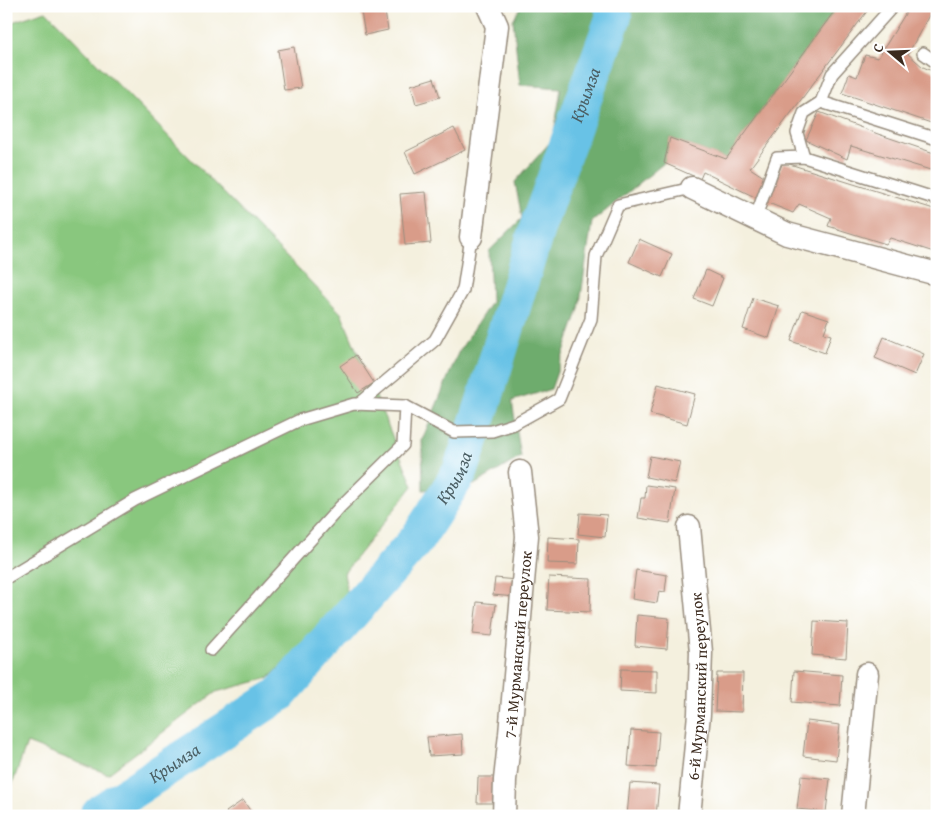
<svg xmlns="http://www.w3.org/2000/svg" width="943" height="822" font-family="'Gentium Book Plus',serif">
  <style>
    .green { fill: #89c77e; stroke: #62784e }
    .forest { fill: #6eac6d; stroke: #546b46 }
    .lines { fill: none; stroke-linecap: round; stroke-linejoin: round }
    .river { stroke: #68c2e6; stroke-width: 36 }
    .building { fill: #d99c89 }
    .service-casing { stroke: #988d7e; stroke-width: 14 }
    .minor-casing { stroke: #988d7e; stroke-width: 25 }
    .service { stroke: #fff; stroke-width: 11 }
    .minor { stroke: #fff; stroke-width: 22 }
    .labels { text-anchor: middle; stroke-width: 4.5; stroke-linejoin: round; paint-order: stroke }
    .street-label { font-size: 16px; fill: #3b2a1e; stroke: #fff }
    .water-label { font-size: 18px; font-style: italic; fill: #4b5f64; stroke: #fff }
  </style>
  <rect width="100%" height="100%" fill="#fff"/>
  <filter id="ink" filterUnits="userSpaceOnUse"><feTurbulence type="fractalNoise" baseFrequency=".02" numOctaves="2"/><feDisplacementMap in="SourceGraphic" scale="10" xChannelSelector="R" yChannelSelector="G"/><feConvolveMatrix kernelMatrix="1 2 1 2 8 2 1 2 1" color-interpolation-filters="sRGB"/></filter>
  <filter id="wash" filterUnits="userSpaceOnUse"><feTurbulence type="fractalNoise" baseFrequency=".0096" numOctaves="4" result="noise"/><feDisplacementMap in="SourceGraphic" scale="20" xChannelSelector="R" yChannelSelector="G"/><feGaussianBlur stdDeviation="1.12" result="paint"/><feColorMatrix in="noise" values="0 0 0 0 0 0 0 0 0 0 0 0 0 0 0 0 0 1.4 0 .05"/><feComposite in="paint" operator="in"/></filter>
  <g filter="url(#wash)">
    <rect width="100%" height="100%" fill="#f4f0de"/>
    <!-- green -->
    <polygon class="green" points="46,11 341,313 413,486 344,573 348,598 269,678 216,692 108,774 27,743 6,802 6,24"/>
    <!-- forest -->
    <polygon class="forest" points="521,6 548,6 565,12 566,6 838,6 726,159 670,138 664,163 592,222 579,309 551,389 512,401 521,457 474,485 423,490 422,440 458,353 491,302 489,251 522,218 515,182 553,139 561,88 520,85 513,20"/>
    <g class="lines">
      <!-- river -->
      <path class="river" id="s1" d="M97 816 100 812 280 694 417 539 460 472 483 404 539 222 614 16 612 6"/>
    </g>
    <g id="blocks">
      <!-- building -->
      <g class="building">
        <polygon points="360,6 384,6 388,30 365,35"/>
        <polygon points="838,6 871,6 750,168 767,179 757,198 703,172 700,179 664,163 670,138 726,159"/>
        <polygon points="910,6 934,6 908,54 923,67 937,73 937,125 842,93 849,74 857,77 865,55 878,58"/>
        <polygon points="294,47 301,88 284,90 278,50"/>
        <polygon points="434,78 440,97 416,104 411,85"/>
        <polygon points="819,112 878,134 937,154 937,172 851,146 847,159 806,140"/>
        <polygon points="454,128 465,150 415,174 405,152"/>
        <polygon points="783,162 937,210 937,253 890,238 886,244 828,226 831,218 799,204 793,213 766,202"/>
        <polygon points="426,192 431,243 405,245 400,194"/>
        <polygon points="639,239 672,254 662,277 629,262"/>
        <polygon points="706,270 723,278 712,306 694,299"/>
        <polygon points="753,298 779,306 769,338 743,329"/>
        <polygon points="802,310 829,319 824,333 831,335 825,353 791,341"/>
        <polygon points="884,337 924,354 915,375 875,358"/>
        <polygon points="356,355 374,383 358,393 340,366"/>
        <polygon points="658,384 695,394 687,424 650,414"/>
        <polygon points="650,456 680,462 675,483 646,477"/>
        <polygon points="646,485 675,489 670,523 638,518 641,498 645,498"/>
        <polygon points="580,513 607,515 605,537 578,534"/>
        <polygon points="548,537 579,539 578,564 547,563"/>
        <polygon points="636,570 667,575 665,592 659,591 657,603 632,599"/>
        <polygon points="549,577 591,579 590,612 547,610"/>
        <polygon points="495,578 516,580 515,597 493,595"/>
        <polygon points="477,602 496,604 492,636 473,634"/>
        <polygon points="637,615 669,618 667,649 635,646"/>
        <polygon points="814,621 848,623 846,658 812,655"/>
        <polygon points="621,669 657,670 657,693 620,691"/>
        <polygon points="794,671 842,675 840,706 792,702"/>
        <polygon points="717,673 743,673 742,712 715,711"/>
        <polygon points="807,721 840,725 836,760 803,756"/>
        <polygon points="631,730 659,732 656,768 628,766"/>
        <polygon points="462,734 463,754 429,756 427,737"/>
        <polygon points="801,776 830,779 826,812 797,809"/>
        <polygon points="478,777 503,777 502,803 477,803"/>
        <polygon points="630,783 659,785 656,816 627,816"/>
        <polygon points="243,800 253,815 229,816 226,812"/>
      </g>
    </g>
  </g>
  <g filter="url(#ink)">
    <use href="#blocks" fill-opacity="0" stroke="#988d7e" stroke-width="1"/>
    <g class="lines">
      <!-- service casing -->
      <g class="service-casing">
        <g id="service">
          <polyline points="923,53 937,63"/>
          <polyline points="821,102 832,74 893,6"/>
          <polyline points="804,157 797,133 804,113 821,102 937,139"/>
          <polyline points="755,219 777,158 804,157 937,199"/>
          <polyline points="359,404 435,340 463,290 471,237"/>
          <polyline points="6,578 135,500 300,420 354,404 405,406 454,432 492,431 514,424 559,399 591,319 596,256 618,205 692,188"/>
          <polyline points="211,650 340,507 403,445 405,406"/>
        </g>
      </g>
      <!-- minor casing -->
      <g class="minor-casing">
        <g id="minor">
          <polyline points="692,188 787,234 937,274"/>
          <polyline points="471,237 497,26 488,6"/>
          <path id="s2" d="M504 816 505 780 510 734 527 536 520 472"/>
          <path id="s3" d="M689 816 699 714 701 652 689 527"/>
          <polyline points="853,816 867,674"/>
        </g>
      </g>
      <!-- service -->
      <use href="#service" class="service"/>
      <!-- minor -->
      <use href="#minor" class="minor"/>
    </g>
  </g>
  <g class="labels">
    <!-- street labels -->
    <g class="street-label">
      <text dy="6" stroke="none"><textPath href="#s2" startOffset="172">7-й Мурманский переулок</textPath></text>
      <text dy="6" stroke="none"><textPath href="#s3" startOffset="130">6-й Мурманский переулок</textPath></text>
    </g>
    <!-- water labels -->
    <g class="water-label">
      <text dy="6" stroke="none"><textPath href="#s1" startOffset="904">Крымза</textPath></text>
      <text dy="6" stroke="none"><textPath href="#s1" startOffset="499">Крымза</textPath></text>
      <text dy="6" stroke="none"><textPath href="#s1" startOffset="94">Крымза</textPath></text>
    </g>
  </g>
  <!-- margin -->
  <rect width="943" height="822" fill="none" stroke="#fff" stroke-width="25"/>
  <!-- north arrow -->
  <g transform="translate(890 52) rotate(289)" stroke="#ffffff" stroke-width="4" paint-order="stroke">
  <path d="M0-4L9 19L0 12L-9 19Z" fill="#3b2a1e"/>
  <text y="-8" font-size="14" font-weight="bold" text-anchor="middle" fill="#3b2a1e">С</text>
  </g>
</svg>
